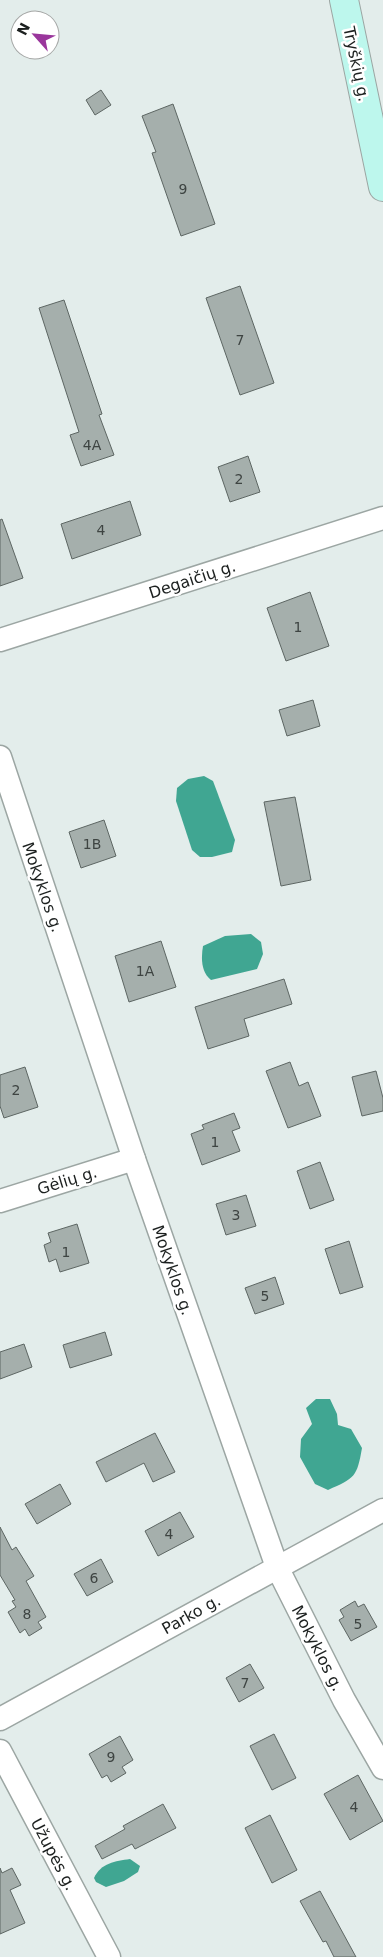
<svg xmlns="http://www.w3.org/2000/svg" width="383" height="1957" font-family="'DejaVu Sans',sans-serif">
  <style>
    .water { fill: #40a692 }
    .building { fill: #a5afac; stroke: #5d6663 }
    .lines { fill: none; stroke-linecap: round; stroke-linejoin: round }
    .street-casing { stroke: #9ca6a3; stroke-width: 25 }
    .secondary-casing { stroke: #9ca6a3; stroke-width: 30 }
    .street { stroke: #fff; stroke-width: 22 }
    .secondary { stroke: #bdf7ed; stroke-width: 28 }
    .labels { text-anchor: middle; stroke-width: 5; stroke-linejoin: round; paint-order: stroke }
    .number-label { font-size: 14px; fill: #3e4442 }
    .street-label { font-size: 16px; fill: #1c201f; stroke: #fff }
  </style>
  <rect width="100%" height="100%" fill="#e3edeb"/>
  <!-- water -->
  <g class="water">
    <polygon points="204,776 213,781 235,840 232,852 212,857 200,857 192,850 176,801 177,788 188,779"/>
    <path d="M251 934 261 942 263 954 257 969 211 980C201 972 201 958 203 946L225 936Z"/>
    <path d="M316 1399H330L337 1414 338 1425 351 1429 362 1448C357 1477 355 1478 328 1490L315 1484 300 1457 301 1439 312 1424 306 1408Z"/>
    <path d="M130 1859 140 1866 138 1872 124 1881 106 1887 96 1882 94 1878C101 1863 115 1861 130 1859Z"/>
  </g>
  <!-- building -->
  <g class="building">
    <polygon points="101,90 111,105 95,115 86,100"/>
    <polygon points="173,104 215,224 181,236 152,153 156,152 142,116"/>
    <polygon points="240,286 274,383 240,395 206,298"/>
    <polygon points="64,300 102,414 99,415 114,455 81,466 70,435 79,432 39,308"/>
    <polygon points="248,456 260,492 230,502 218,467"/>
    <polygon points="130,501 141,535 72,559 61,524"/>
    <polygon points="2,519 23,578 0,586 0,520"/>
    <polygon points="310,592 329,646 286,661 267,608"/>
    <polygon points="313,700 320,726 287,736 279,710"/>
    <polygon points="295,797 311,880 281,886 264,802"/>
    <polygon points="104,820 116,856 81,868 69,832"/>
    <polygon points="161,941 176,987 129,1002 115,956"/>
    <polygon points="284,979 292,1004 244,1019 249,1036 208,1049 195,1007"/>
    <polygon points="290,1062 299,1086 308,1082 321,1116 288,1128 266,1071"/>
    <polygon points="25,1067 38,1107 4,1118 0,1106 0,1075"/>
    <polygon points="376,1071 383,1098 383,1111 362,1116 352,1077"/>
    <polygon points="234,1113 240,1128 232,1131 240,1151 202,1165 191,1134 204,1129 202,1125"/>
    <polygon points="320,1162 334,1200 310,1209 297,1171"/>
    <polygon points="246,1195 256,1226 226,1235 216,1204"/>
    <polygon points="77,1224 89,1263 60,1272 56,1259 49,1262 44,1245 51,1242 48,1233"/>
    <polygon points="349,1241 363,1287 340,1294 325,1249"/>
    <polygon points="275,1277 284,1304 255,1314 245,1288"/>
    <polygon points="105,1332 112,1355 70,1368 63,1345"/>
    <polygon points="24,1344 32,1367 0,1379 0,1352"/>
    <polygon points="155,1433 175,1472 153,1482 144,1463 106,1482 96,1462"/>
    <polygon points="60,1484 71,1504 37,1524 25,1504"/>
    <polygon points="180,1512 194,1537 158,1556 145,1531"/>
    <polygon points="0,1527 12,1550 16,1547 34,1576 26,1581 46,1617 38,1622 42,1628 29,1636 25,1629 20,1633 8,1612 16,1607 12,1601 15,1600 0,1575"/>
    <polygon points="101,1559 113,1582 87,1596 74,1574"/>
    <polygon points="355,1601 358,1607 364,1604 377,1627 351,1641 339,1620 344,1617 340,1610"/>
    <polygon points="250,1664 264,1688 239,1702 226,1678"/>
    <polygon points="274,1734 296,1778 272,1790 250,1746"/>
    <polygon points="120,1736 133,1760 122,1767 126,1773 111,1782 107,1775 102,1778 89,1754"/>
    <polygon points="358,1775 383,1821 350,1840 324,1794"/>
    <polygon points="163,1804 176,1828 135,1849 132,1844 102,1859 95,1846 125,1829 123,1826"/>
    <polygon points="270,1815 297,1870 272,1883 245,1828"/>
    <polygon points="0,1868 2,1873 12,1868 21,1885 10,1890 25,1923 0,1934"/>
    <polygon points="320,1891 356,1957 334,1957 326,1941 323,1942 300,1901"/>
  </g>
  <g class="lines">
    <!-- street casing -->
    <g class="street-casing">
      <g id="street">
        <polyline points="0,640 383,518"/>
        <polyline points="0,757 134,1159 277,1567 344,1700 383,1768"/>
        <polyline points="0,1201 134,1159"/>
        <polyline points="0,1719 383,1510"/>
        <polyline points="0,1751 109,1957"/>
      </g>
    </g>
    <!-- secondary casing -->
    <g class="secondary-casing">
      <polyline id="secondary" points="344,0 383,187"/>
    </g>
    <!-- street -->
    <use href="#street" class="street"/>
    <!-- secondary -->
    <use href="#secondary" class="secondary"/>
  </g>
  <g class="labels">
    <!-- number labels -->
    <g class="number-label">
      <text x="183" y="194">9</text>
      <text x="240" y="345">7</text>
      <text x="92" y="450">4A</text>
      <text x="239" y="484">2</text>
      <text x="101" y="535">4</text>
      <text x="298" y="632">1</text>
      <text x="92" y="849">1B</text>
      <text x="145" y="976">1A</text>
      <text x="16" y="1095">2</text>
      <text x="215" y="1147">1</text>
      <text x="236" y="1220">3</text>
      <text x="66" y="1257">1</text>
      <text x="265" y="1301">5</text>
      <text x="169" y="1539">4</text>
      <text x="94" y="1583">6</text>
      <text x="27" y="1619">8</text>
      <text x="358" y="1629">5</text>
      <text x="245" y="1688">7</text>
      <text x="111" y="1762">9</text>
      <text x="354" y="1812">4</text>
    </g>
    <!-- street labels -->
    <g class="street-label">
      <text transform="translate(357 64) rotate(78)" y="6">Tryškių g.</text>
      <text transform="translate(192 579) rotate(-18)" y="6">Degaičių g.</text>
      <text transform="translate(43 887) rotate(71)" y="6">Mokyklos g.</text>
      <text transform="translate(67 1180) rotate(-17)" y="6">Gėlių g.</text>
      <text transform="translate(173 1270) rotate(71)" y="6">Mokyklos g.</text>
      <text transform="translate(191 1614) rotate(-29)" y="6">Parko g.</text>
      <text transform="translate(318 1648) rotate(63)" y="6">Mokyklos g.</text>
      <text transform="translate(54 1854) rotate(62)" y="6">Užupės g.</text>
    </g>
  </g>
  <!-- north arrow -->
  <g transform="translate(35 35) rotate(297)"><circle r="24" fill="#ffffff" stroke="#a4a6a5"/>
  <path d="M0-4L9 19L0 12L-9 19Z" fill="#9a369c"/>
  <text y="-8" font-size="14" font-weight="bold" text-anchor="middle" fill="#1c201f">N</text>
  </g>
</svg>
